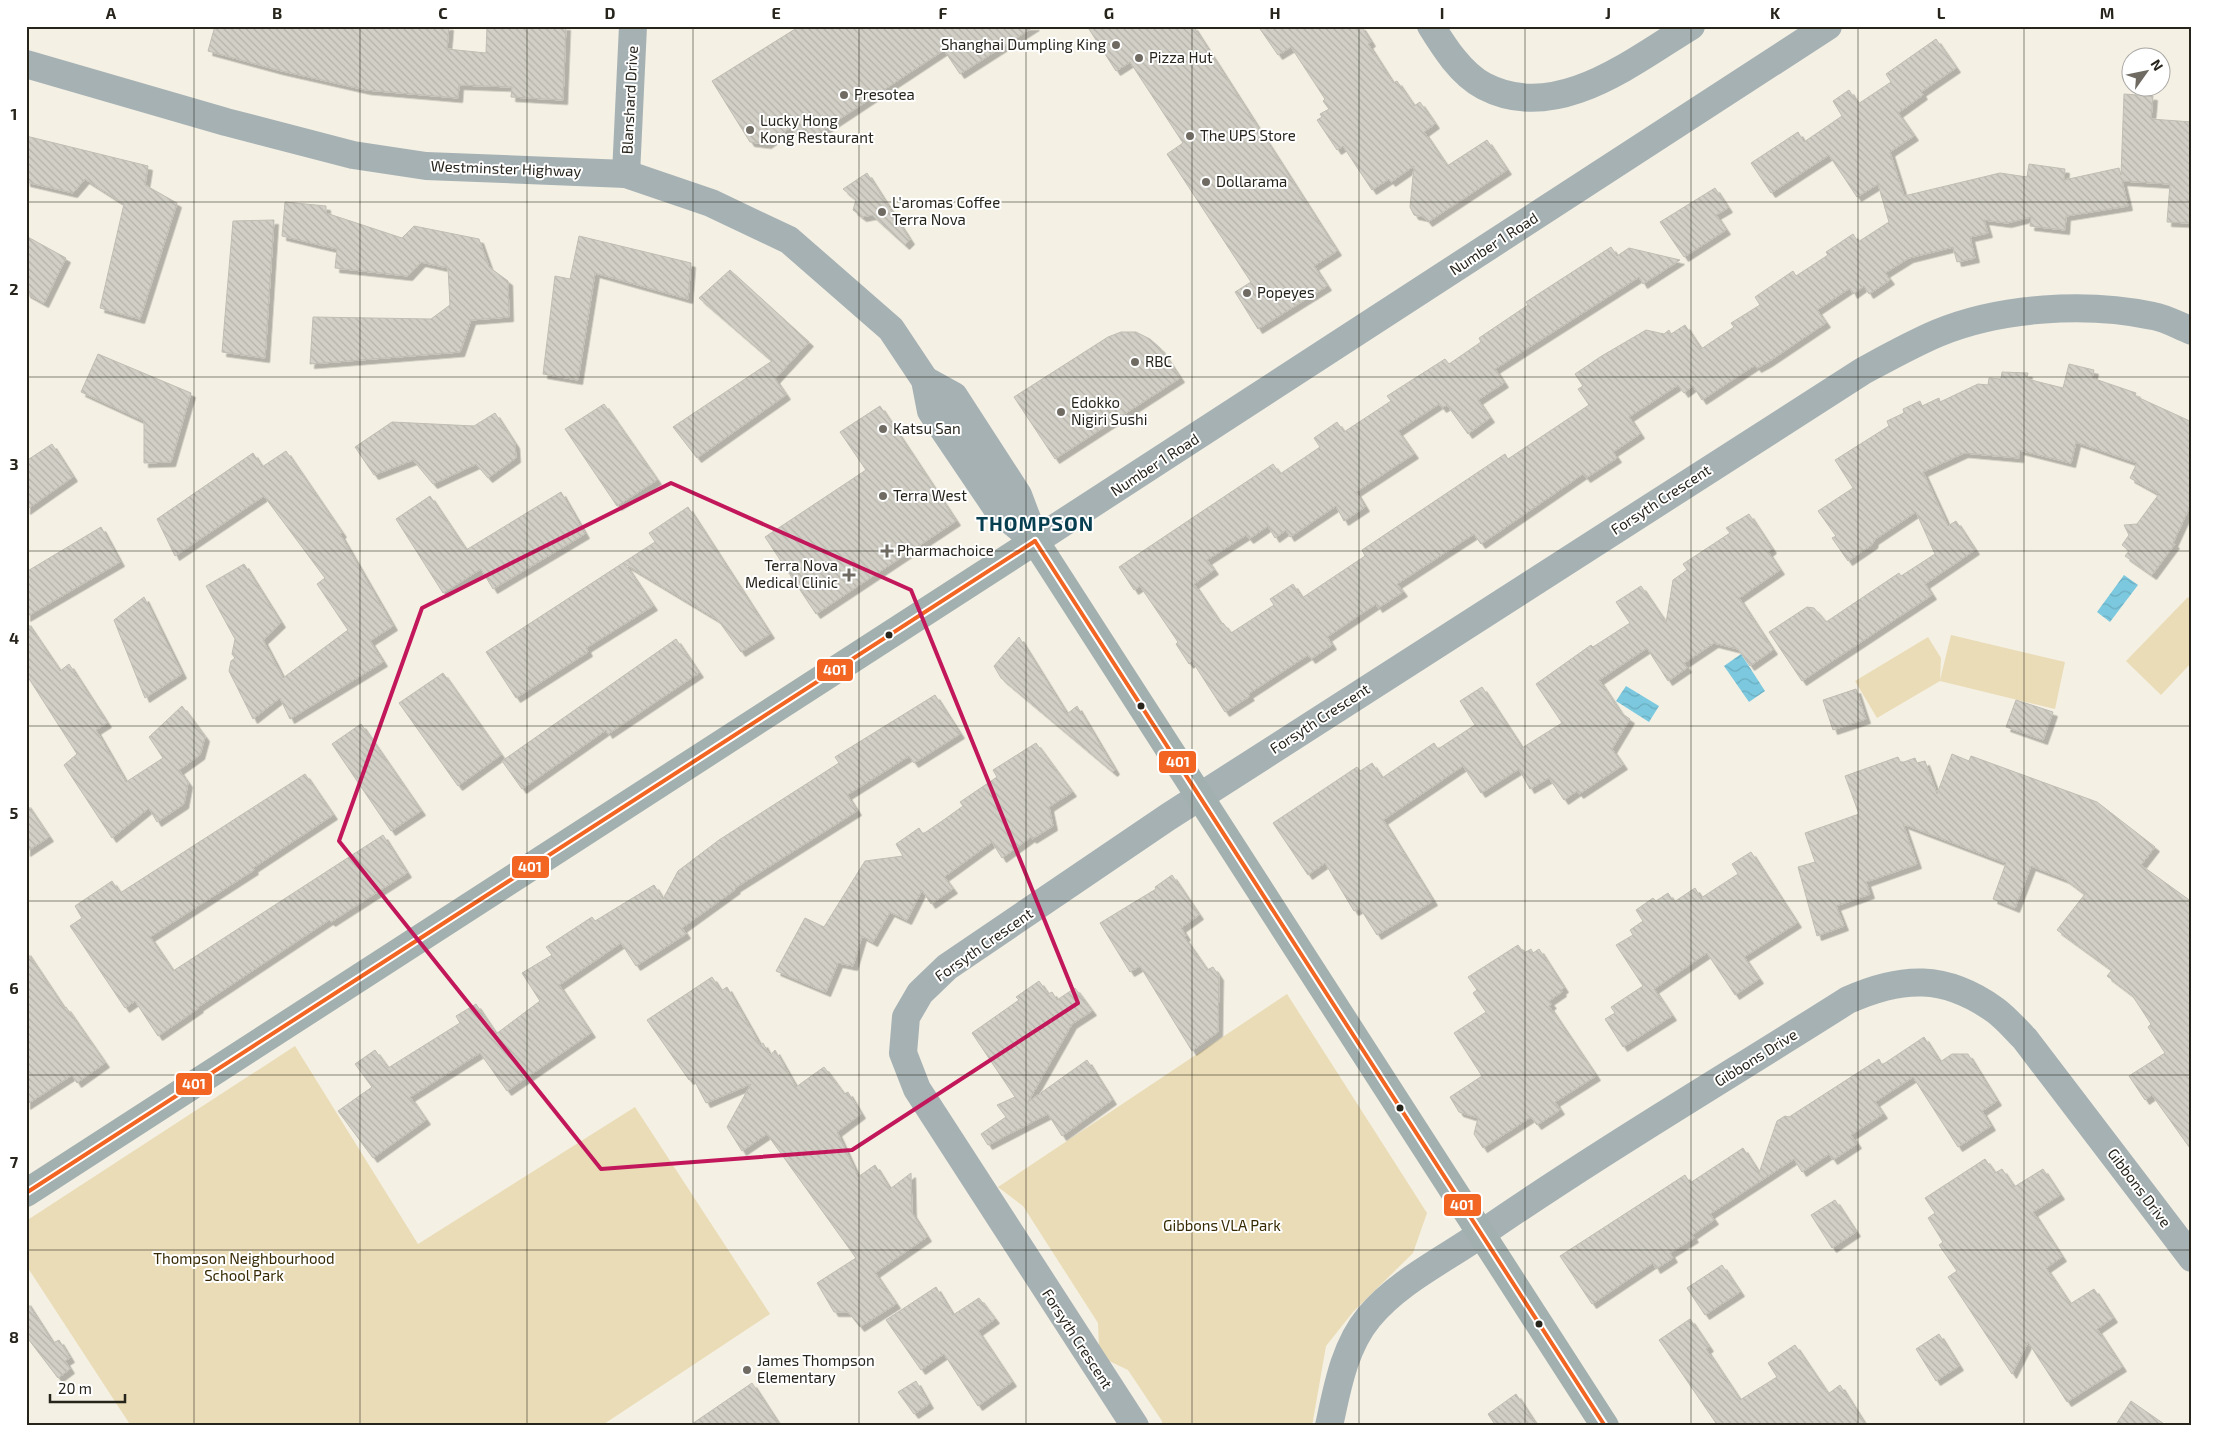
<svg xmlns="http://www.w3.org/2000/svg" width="2218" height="1452" font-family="'Exo 2',sans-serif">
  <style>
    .green { fill: #eadcb6 }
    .water { fill: url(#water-waves) }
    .building { fill: url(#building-back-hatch); stroke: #c0bdb4; filter: url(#shadow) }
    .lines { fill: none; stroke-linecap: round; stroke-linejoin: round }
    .minor { stroke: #a6b1b4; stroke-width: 28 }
    .major { stroke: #a3b0b0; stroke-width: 28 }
    .bus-1-casing { stroke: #fff; stroke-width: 8 }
    .bus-1 { stroke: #f26522; stroke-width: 4 }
    .marked { fill: none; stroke: #c2185b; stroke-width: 4; stroke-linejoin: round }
    .grid { fill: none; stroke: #27241c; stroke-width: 1; stroke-opacity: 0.55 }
    .poi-dot { fill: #6f6b62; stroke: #fff; stroke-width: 2 }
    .bus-dot { fill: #27241c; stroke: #fff; stroke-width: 2 }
    .labels { text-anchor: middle; stroke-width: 4; stroke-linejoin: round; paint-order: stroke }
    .poi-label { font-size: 15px; fill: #27241c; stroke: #fff; text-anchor: start }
    .street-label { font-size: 15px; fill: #27241c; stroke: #fff }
    .park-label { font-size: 15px; fill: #362902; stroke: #fff }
    .district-label { font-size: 20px; font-weight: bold; letter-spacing: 1px; fill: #083f50; stroke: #fff }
    .line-badge { stroke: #fff; stroke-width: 2 }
    .badge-label { font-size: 14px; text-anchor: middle; font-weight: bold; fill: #fff }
    .neatline { fill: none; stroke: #27241c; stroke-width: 2 }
    .grid-label { font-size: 16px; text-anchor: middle; font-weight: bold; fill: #27241c }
  </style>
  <defs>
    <pattern id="water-waves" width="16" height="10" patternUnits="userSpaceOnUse" patternTransform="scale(1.25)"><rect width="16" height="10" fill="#7cc9df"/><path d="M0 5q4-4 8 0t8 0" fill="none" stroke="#6bacbf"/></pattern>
    <pattern id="building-back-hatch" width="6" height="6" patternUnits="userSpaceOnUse" patternTransform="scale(1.25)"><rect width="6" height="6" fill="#d2d0c6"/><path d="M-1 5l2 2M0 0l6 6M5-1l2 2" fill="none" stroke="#b4b2aa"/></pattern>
    <filter id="shadow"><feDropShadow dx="4.5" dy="4.5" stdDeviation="0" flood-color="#0004"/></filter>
  </defs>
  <rect width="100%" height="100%" fill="#f4f0e4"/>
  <!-- green -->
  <g class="green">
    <polygon points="2188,597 2192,601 2192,662 2161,695 2126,661"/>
    <polygon points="1951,635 2065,662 2055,709 1940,681 1877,718 1855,681 1928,637 1941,658 1940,680"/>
    <polygon points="1287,994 1427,1213 1413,1253 1353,1312 1326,1346 1312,1426 1162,1426 1162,1421 1128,1370 1107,1360 1099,1348 1098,1323 1023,1206 998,1187"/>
    <polygon points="295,1046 418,1244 635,1107 770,1314 601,1426 131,1426 26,1265 26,1221"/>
  </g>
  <!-- water -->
  <g class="water">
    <polygon points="2124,575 2138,585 2110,622 2097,612"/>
    <polygon points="1741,654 1765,691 1749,702 1724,666"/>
    <polygon points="1626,686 1659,706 1649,722 1616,701"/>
  </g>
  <!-- building -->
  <g class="building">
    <polygon points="215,26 449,26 447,49 486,53 487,26 566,26 563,100 511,97 512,87 459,85 458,98 366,90 278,70 208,51"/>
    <polygon points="800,26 1035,26 960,74 944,50 811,138 806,129 796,135 791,127 767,144 750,142 712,81"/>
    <polygon points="1087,26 1193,26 1337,251 1314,266 1327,286 1258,329 1235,292 1251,282 1167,154 1183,143 1130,62 1116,71"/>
    <polygon points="1258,26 1361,26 1371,42 1368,44 1393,83 1397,81 1414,106 1420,102 1435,124 1424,132 1447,166 1487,140 1507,170 1428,222 1424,217 1414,215 1410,207 1414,166 1391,182 1389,179 1372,190 1343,146 1337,150 1317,120 1322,117 1320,114 1329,109 1323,101 1325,99 1291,47 1278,55"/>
    <polygon points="1936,39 1956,68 1921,92 1923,95 1898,113 1914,136 1890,152 1904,196 2000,173 2027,177 2029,164 2065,169 2064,180 2119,168 2121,175 2124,94 2153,96 2151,119 2192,122 2192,223 2167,222 2170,184 2122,181 2128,206 2066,216 2065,230 2030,226 2031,217 2007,223 1984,220 1988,233 1970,237 1975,258 1957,262 1953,247 1909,258 1885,273 1890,280 1869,294 1864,286 1853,294 1850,288 1817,310 1826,323 1768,362 1757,368 1755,365 1702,400 1693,386 1684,393 1678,385 1629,417 1640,434 1613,452 1617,458 1586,478 1583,474 1481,544 1474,534 1397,584 1403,592 1378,608 1376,604 1327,637 1332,645 1311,659 1308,655 1248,694 1250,696 1225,712 1192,661 1189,664 1176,644 1178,642 1140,586 1134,590 1119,567 1273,464 1280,474 1320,447 1314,438 1337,422 1344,432 1391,401 1387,396 1445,359 1449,364 1481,342 1479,338 1528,305 1526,302 1611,247 1617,256 1629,248 1680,260 1643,284 1639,277 1495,369 1504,383 1478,400 1490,418 1468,434 1447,405 1442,408 1439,404 1398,431 1414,454 1356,492 1365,507 1344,521 1336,506 1290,537 1286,530 1275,538 1268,526 1249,539 1246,535 1207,560 1214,570 1194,584 1221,624 1223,623 1231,633 1274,605 1270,599 1293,584 1302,598 1365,556 1362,550 1505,454 1508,459 1589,405 1578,389 1583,386 1575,374 1600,357 1646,330 1664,334 1669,330 1671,334 1685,325 1701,349 1734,327 1731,323 1760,305 1755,297 1793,271 1796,276 1828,255 1826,252 1853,234 1858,242 1889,222 1878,184 1857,197 1829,155 1771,193 1751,163 1798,132 1804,142 1842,116 1833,101 1849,90 1858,104 1891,82 1886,74"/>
    <polygon points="26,136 148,166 145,185 177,203 140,319 100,308 124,204 85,179 73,193 26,182"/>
    <polygon points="867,173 910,240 905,245 872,215 862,217 853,210 856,200 843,189"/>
    <polygon points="1715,188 1728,208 1716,215 1726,230 1684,257 1660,222"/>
    <polygon points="285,202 326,206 326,213 402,238 414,226 479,239 489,267 508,281 509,317 471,320 460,352 310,364 313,317 431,319 450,305 448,268 421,262 408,276 335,268 337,249 282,236"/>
    <polygon points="274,220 265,358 222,352 233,221"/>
    <polygon points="26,236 66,258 44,303 26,293"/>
    <polygon points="579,236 691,263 688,299 595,273 578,380 543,374 555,276 570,279"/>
    <polygon points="730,270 809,342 775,379 786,395 697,458 673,427 772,361 699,298"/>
    <polygon points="1121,332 1136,332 1150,339 1160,348 1180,378 1055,459 1014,397 1108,337"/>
    <polygon points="98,354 191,393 171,462 144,463 144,421 81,392"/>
    <polygon points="2069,364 2094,370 2092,378 2136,393 2135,396 2192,422 2192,502 2173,543 2175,544 2152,575 2125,556 2129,551 2122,545 2129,535 2124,525 2137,524 2159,494 2130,478 2137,463 2076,442 2071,463 2019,450 2019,458 1964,453 1923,472 1948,526 1956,521 1975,550 1925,584 1932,595 1802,681 1769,632 1807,607 1814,608 1826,622 1899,573 1901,576 1935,554 1916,512 1874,540 1873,544 1848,561 1832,538 1836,536 1818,511 1853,488 1835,460 1889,426 1887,421 1904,413 1903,409 1920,401 1922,406 1939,398 1940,402 1978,384 1988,385 1989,378 2001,379 2002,372 2028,373 2027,379 2063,388"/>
    <polygon points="604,404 657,480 617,506 565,429"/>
    <polygon points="880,406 956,521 816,614 765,537 866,470 840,432"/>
    <polygon points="495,413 515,444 516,458 488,478 476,464 433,484 413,460 374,475 355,447 392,422 474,426"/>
    <polygon points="52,444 73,477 26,510 26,461"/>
    <polygon points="286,451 342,533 340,534 393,626 370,641 383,662 290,719 280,698 253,719 229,671 231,661 235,658 232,654 235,639 206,586 244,564 281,623 263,640 283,678 348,630 317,584 325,578 264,496 175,556 157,519 253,453 262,467"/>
    <polygon points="561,492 585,534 493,589 481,569 443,593 396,519 430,496 466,550"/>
    <polygon points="688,507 770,634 741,652 718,620 625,564 653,606 586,648 588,652 516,698 486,652 655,542 649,533"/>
    <polygon points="1749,514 1772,549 1768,552 1780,570 1739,598 1773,650 1750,666 1738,649 1714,643 1684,663 1687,668 1668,681 1647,648 1599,680 1621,713 1630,719 1612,749 1623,765 1579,794 1577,791 1564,800 1549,778 1530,789 1519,769 1481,793 1463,766 1383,820 1433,901 1377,935 1360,908 1354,911 1325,863 1308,875 1273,823 1357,767 1360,771 1372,763 1382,778 1434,743 1438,749 1475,725 1460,701 1482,687 1522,748 1562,723 1536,684 1591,645 1593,647 1630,623 1616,602 1641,586 1666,623 1673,580 1687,570 1683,564 1730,533 1726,528"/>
    <polygon points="101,527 120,562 26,617 26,572"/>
    <polygon points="144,597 182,674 145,698 114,620"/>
    <polygon points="26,621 60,671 69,664 107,723 96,730 126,782 163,758 149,737 182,706 205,737 200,755 179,770 188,783 184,804 157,822 149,808 112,838 64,765 77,754 26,674"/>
    <polygon points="1019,637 1067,714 1077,706 1115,770 1113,772 1001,678 994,666"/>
    <polygon points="676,639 699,673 608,734 606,730 522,789 502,761"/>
    <polygon points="443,673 501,755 458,786 399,703"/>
    <polygon points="1856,689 1866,719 1833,730 1823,700"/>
    <polygon points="935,695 960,734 914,763 909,756 847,795 857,811 735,888 736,889 682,928 686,934 636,966 621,943 559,985 591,1033 507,1091 480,1053 410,1097 426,1120 373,1158 338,1111 372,1087 355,1064 375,1050 388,1068 460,1023 456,1016 476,1004 496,1034 540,1001 522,973 552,955 546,947 592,917 595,921 654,885 663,899 678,871 719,840 839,763 835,757"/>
    <polygon points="2016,700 2053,712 2043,740 2006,727"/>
    <polygon points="361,724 421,811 391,831 332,744"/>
    <polygon points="1036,743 1072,792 1049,807 1053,826 1032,839 1031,837 1002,858 992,842 944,877 953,889 931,904 922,890 907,920 890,912 873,942 862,936 853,966 838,963 826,992 776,971 805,918 824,927 865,861 903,856 896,844 919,828 923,834 945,819 963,806 960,802 997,777 993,770"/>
    <polygon points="1952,754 1969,761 1971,756 2097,802 2155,847 2141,865 2192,902 2192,1151 2152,1095 2145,1100 2129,1076 2165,1053 2148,1027 2151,1024 2132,995 2107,976 2112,970 2057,930 2085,894 2065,879 2031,866 2015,908 1993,899 2006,863 1903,824 1917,864 1866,882 1870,894 1836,906 1844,926 1817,936 1798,867 1815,862 1805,833 1859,814 1845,776 1898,757 1901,763 1915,758 1917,763 1925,761 1937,794"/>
    <polygon points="305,774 333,815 253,868 254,870 150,937 173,971 383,835 407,873 331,922 329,920 198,1007 199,1008 158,1036 135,1001 125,1008 70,926 82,918 75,906 112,881 120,893"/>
    <polygon points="26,803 49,837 26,852"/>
    <polygon points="1751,852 1797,923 1744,957 1759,979 1735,995 1707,953 1654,989 1672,1016 1623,1047 1605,1019 1615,1013 1611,1007 1643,986 1616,945 1633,935 1630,930 1643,921 1636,910 1653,898 1656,901 1668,893 1674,902 1695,888 1701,898 1738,874 1732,864"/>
    <polygon points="1172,875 1199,915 1181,928 1186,936 1184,937 1207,970 1213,967 1219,976 1218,1032 1192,1051 1140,966 1130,972 1100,923 1156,889 1155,887"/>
    <polygon points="1518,945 1524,953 1531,949 1533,953 1539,949 1564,988 1561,990 1562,992 1549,1001 1552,1004 1549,1006 1596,1076 1555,1102 1560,1110 1537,1125 1531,1117 1483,1148 1474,1134 1478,1118 1459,1112 1450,1097 1482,1076 1454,1033 1486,1012 1473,993 1477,990 1468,977"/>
    <polygon points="26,951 64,1008 66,1007 105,1063 77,1083 72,1075 26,1105"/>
    <polygon points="712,977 721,991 727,987 760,1045 763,1043 770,1056 775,1050 796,1087 824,1067 844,1094 848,1092 861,1114 837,1132 858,1177 875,1165 890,1189 911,1173 912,1213 927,1237 875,1273 896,1304 860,1327 848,1312 834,1312 817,1283 856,1258 767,1134 742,1151 727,1127 751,1084 706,1103 693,1078 689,1080 647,1020"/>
    <polygon points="1039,981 1048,994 1052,992 1057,1000 1075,988 1092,1011 1072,1024 1028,1102 1087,1060 1112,1100 1062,1136 1048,1114 988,1145 981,1134 1006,1117 997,1105 1015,1097 972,1033 1019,1000 1016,997"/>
    <polygon points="1924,1037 1940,1062 1952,1054 1968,1054 1997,1101 1982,1111 1991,1126 1958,1147 1913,1077 1875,1102 1883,1114 1851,1135 1857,1144 1833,1160 1829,1154 1802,1172 1794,1159 1710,1214 1714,1220 1692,1235 1694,1238 1670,1253 1673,1258 1656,1269 1653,1263 1592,1304 1560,1256 1685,1175 1690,1183 1743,1148 1759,1173 1777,1121 1785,1116 1789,1117 1879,1059 1882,1065"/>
    <polygon points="1985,1159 1995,1173 2002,1169 2014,1187 2043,1169 2060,1195 2033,1212 2062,1257 2046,1268 2070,1304 2094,1289 2113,1318 2097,1329 2122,1367 2067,1402 2028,1342 2012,1374 1948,1277 1957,1271 1939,1245 1943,1242 1928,1218 1935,1213 1925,1198"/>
    <polygon points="1835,1200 1856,1232 1832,1248 1811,1215"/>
    <polygon points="1722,1265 1740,1292 1705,1315 1687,1288"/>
    <polygon points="936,1287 953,1315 979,1298 995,1319 978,1331 1012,1382 978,1406 944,1354 921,1370 886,1320"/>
    <polygon points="26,1301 53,1343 59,1340 70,1358 65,1361 70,1369 58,1378 26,1336"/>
    <polygon points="1690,1319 1709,1347 1706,1349 1740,1400 1777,1377 1768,1363 1795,1345 1828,1394 1840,1385 1866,1426 1718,1426 1659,1340"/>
    <polygon points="1939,1334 1959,1366 1936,1381 1916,1349"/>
    <polygon points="916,1381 929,1404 914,1414 898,1392"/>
    <polygon points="752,1383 780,1426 689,1426"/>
    <polygon points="1516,1394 1537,1426 1496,1426 1488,1414"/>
    <polygon points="2131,1401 2167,1426 2115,1426"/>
  </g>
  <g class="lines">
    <!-- minor -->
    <g class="minor">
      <path d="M1431 26C1444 47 1461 74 1484 86 1556 124 1632 62 1691 26"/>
      <polyline points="26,64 226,122 353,155 426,166 626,174 711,203 789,240 891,329 925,380 931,411 998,510 1035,541"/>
      <polyline points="626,174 633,26"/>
      <polyline points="925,380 954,396 1018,495 1035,540"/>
      <polyline points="1035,541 1828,26"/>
      <path d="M1135 1426 917 1089 903 1053 906 1017 920 993 947 967 1168 817 1863 371C1887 358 1912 344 1938 333 2001 307 2086 302 2153 316 2166 318 2179 326 2192 331"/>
      <path d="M1329 1426C1337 1389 1344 1347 1369 1317 1399 1281 1444 1260 1481 1234 1600 1152 1725 1078 1848 1000 1902 976 1945 974 1995 1010 2006 1018 2016 1030 2025 1039L2192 1258"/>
    </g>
    <!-- major -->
    <polyline class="major" points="26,1193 1035,541 1605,1426"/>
    <!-- bus-1 casing -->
    <g class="bus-1-casing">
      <g id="bus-1">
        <polyline points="1035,541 1605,1426"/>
        <polyline points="26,1193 1035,541"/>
      </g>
    </g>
    <!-- bus-1 -->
    <use href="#bus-1" class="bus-1"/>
  </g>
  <!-- marked area -->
  <path class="marked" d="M671 483 911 590 1078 1003 852 1150 601 1169 339 841 422 608Z"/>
  <!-- grid -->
  <path class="grid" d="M194 26V1426M360 26V1426M527 26V1426M693 26V1426M859 26V1426M1026 26V1426M1192 26V1426M1359 26V1426M1525 26V1426M1691 26V1426M1858 26V1426M2024 26V1426M26 202H2192M26 377H2192M26 551H2192M26 726H2192M26 901H2192M26 1075H2192M26 1250H2192"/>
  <!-- markers -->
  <g class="poi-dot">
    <circle cx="1116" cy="45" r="5"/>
    <circle cx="1139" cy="58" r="5"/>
    <circle cx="844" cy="95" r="5"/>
    <circle cx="750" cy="130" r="5"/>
    <circle cx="1190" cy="136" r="5"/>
    <circle cx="1206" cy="182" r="5"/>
    <circle cx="882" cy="212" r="5"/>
    <circle cx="1247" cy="293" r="5"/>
    <circle cx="1135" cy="362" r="5"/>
    <circle cx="1061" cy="412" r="5"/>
    <circle cx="883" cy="429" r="5"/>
    <circle cx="883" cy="496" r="5"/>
    <path d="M884.5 543.5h5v5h5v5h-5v5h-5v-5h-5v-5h5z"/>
    <path d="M846.5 567.5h5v5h5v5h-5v5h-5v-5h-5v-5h5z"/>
    <circle cx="747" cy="1370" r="5"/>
  </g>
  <g class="bus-dot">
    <circle cx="889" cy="635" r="4.5"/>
    <circle cx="1141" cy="706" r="4.5"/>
    <circle cx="1400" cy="1108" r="4.5"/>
    <circle cx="1539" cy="1324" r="4.5"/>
  </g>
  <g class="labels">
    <!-- poi labels -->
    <g class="poi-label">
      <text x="1106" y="50" text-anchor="end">Shanghai Dumpling King</text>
      <text x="1149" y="63">Pizza Hut</text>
      <text x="854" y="100">Presotea</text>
      <text x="760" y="126">Lucky Hong<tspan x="760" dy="17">Kong Restaurant</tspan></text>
      <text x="1200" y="141">The UPS Store</text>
      <text x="1216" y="187">Dollarama</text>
      <text x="892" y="208">L'aromas Coffee<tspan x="892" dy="17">Terra Nova</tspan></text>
      <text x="1257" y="298">Popeyes</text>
      <text x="1145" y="367">RBC</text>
      <text x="1071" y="408">Edokko<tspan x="1071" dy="17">Nigiri Sushi</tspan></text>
      <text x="893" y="434">Katsu San</text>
      <text x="893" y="501">Terra West</text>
      <text x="897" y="556">Pharmachoice</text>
      <text x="838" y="571" text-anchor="end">Terra Nova<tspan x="838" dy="17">Medical Clinic</tspan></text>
      <text x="757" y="1366">James Thompson<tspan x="757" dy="17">Elementary</tspan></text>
    </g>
    <!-- street labels -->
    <g class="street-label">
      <text transform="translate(630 100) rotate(-87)" y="5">Blanshard Drive</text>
      <text transform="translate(506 169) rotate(2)" y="5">Westminster Highway</text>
      <text transform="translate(1494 244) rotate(-33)" y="5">Number 1 Road</text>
      <text transform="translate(1155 465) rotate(-33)" y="5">Number 1 Road</text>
      <text transform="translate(1661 500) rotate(-33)" y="5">Forsyth Crescent</text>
      <text transform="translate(1320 719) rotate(-33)" y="5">Forsyth Crescent</text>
      <text transform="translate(984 945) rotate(-35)" y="5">Forsyth Crescent</text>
      <text transform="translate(1756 1058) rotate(-32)" y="5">Gibbons Drive</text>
      <text transform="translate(2139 1188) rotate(53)" y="5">Gibbons Drive</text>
      <text transform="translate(1077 1339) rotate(57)" y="5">Forsyth Crescent</text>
    </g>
    <!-- park labels -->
    <g class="park-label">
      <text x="1222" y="1231">Gibbons VLA Park</text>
      <text x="244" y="1264">Thompson Neighbourhood<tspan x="244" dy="17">School Park</tspan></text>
    </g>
    <!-- district labels -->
    <g class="district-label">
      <text x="1035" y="531">THOMPSON</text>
    </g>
  </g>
  <g class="line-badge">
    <rect x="816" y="658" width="38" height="24" rx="5" fill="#f26522"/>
    <rect x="1158" y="750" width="39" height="24" rx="5" fill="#f26522"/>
    <rect x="511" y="855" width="39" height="24" rx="5" fill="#f26522"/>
    <rect x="175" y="1072" width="38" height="24" rx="5" fill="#f26522"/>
    <rect x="1443" y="1193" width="39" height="24" rx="5" fill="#f26522"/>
  </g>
  <g class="badge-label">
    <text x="835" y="675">401</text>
    <text x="1178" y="767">401</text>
    <text x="530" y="872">401</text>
    <text x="194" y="1089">401</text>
    <text x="1462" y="1210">401</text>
  </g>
  <!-- border -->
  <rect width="2218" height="1452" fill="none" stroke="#ffffff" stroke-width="55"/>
  <!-- north arrow -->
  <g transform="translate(2146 72) rotate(57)"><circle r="24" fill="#ffffff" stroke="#a9a7a4"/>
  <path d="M0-4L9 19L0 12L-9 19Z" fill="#6f6b62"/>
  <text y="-8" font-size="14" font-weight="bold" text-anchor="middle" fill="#27241c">N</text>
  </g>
  <!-- scale -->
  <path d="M50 1394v8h75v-8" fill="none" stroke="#27241c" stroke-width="2.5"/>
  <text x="58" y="1394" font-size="15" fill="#27241c" stroke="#ffffff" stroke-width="4" paint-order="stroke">20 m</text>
  <rect x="28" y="28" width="2162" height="1396" class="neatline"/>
  <g class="grid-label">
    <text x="111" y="19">A</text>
    <text x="277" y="19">B</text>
    <text x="443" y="19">C</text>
    <text x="610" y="19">D</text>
    <text x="776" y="19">E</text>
    <text x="943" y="19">F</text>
    <text x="1109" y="19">G</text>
    <text x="1275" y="19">H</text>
    <text x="1442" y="19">I</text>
    <text x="1608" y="19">J</text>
    <text x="1775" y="19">K</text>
    <text x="1941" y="19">L</text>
    <text x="2107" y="19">M</text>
    <text x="14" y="120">1</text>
    <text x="14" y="295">2</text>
    <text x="14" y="470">3</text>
    <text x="14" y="644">4</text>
    <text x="14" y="819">5</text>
    <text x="14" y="994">6</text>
    <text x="14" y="1168">7</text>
    <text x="14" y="1343">8</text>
  </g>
</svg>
